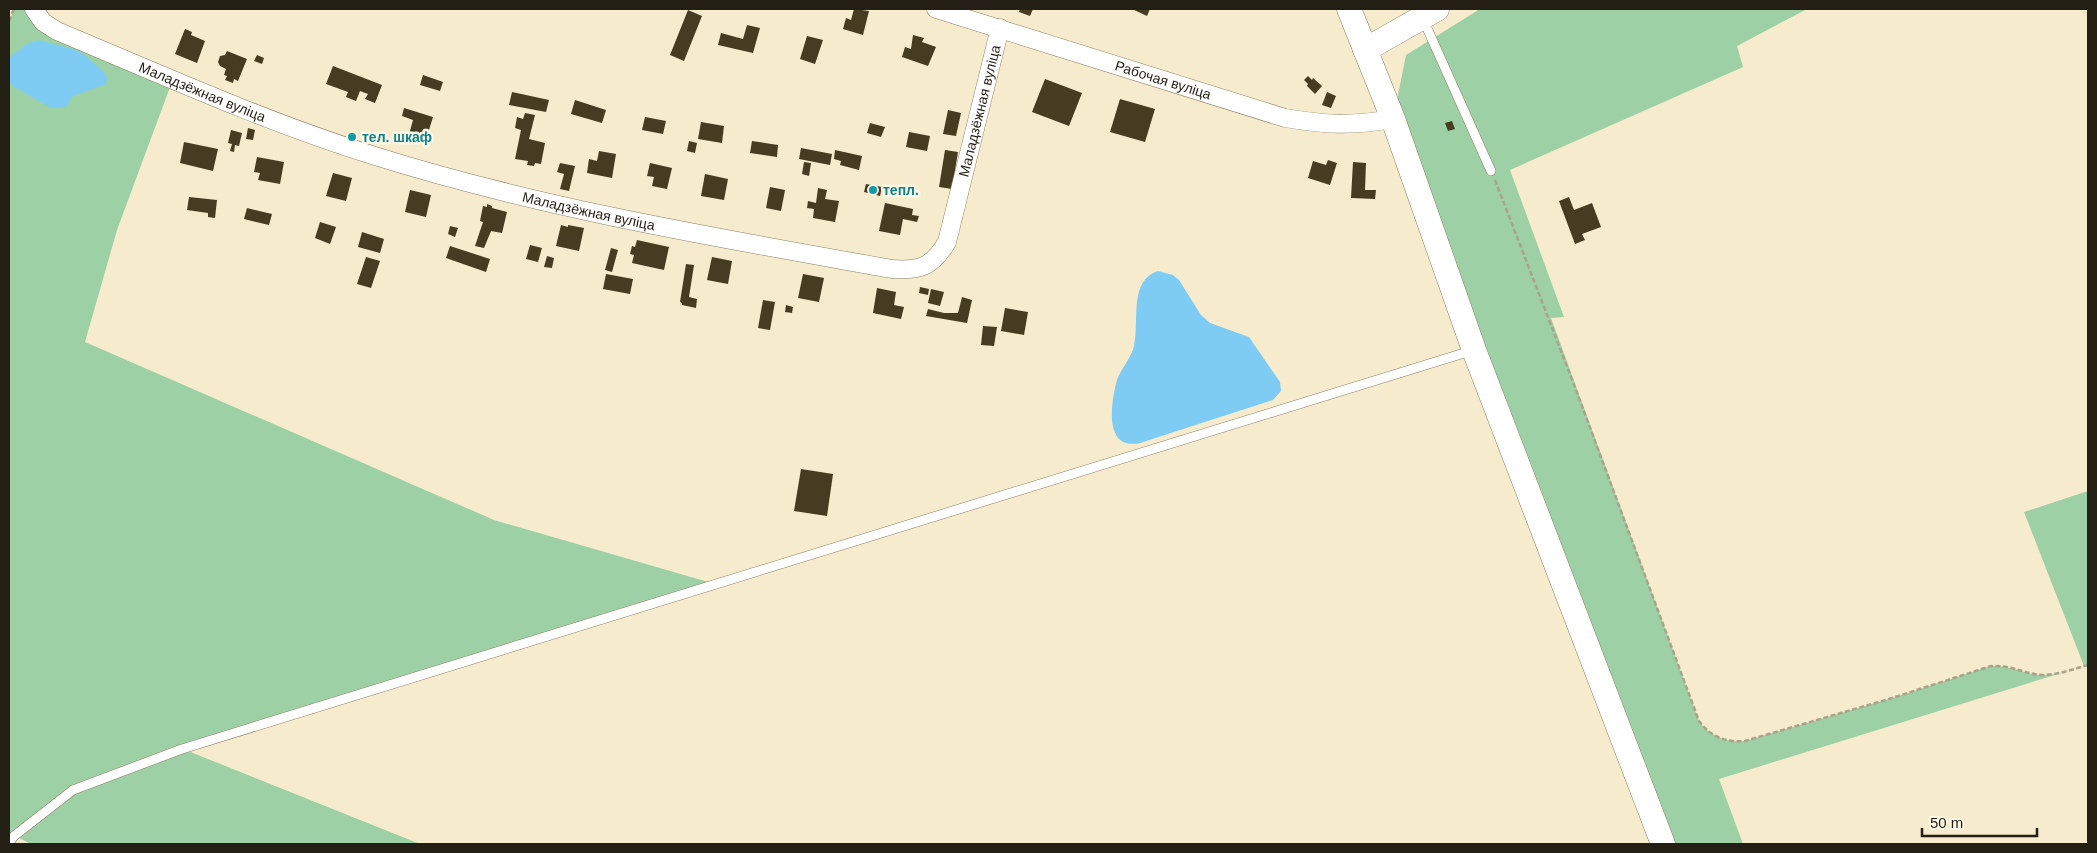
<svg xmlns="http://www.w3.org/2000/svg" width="2097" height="853" font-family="Arial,sans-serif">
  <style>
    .green { fill: #9ed0a5 }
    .water { fill: #7ecbf3 }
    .building { fill: #463c22 }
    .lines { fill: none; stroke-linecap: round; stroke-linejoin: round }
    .lane-casing { stroke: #8b8064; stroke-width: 10 }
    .street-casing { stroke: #8b8064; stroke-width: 19 }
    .secondary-casing { stroke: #8b8064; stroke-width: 25 }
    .path { stroke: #aba28a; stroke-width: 2.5; stroke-dasharray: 5 2.5; stroke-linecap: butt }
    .lane { stroke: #fff; stroke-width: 9 }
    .street { stroke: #fff; stroke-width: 18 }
    .secondary { stroke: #fff; stroke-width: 24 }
    .culture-dot { fill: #0f9aa8; stroke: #fff8e5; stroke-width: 2 }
    .labels { text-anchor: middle; stroke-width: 5; stroke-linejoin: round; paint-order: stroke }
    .street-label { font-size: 14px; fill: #231f14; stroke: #fff8e5 }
    .culture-label { font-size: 14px; font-weight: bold; fill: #0d838f; stroke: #fff8e5; text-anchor: start }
  </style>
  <rect width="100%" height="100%" fill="#f6ebcc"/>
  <!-- green -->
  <g class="green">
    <polygon points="14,9 34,9 43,22 173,79 117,230 85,342 494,520 715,584 183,749 420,844 31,844 9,833 9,21"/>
    <path d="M1480 9H1807L1737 46 1743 67 1510 170 1564 317 1551 318 1699 721C1710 736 1725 743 1745 741L1889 699 1991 666C2012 665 2023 674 2041 675 2056 676 2070 670 2084 666L2024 512 2088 491V665L2084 666 1719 779 1743 844H1663L1393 120 1406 55Z"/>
  </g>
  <!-- water -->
  <g class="water">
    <polygon points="38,40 73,49 82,53 105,73 107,79 106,84 73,96 65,108 51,108 13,86 9,82 9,58 27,44"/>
    <path d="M1158 271 1173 275 1179 280 1201 315 1210 323 1249 337 1280 382 1281 391 1273 400 1140 443C1103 451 1111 402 1117 380 1121 368 1131 359 1134 346 1140 322 1128 281 1158 271Z"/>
  </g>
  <!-- building -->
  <g class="building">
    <polygon points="854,9 869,11 863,35 843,29 846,18 851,20"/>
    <polygon points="1020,9 1033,9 1030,16 1019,12"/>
    <polygon points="1132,9 1150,9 1147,16"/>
    <polygon points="688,10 702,16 684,61 670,55"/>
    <polygon points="747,25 760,28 753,53 718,45 721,33 743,39"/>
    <polygon points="185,29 192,32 191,35 205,41 197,63 175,54"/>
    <polygon points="913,35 924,38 922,42 936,47 928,66 902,57 905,47 911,49"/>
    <polygon points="807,36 823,40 815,64 800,59"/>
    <polygon points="227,51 247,59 238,81 234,79 233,83 225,80 227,76 224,75 226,69 220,66 218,62 220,56 225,55"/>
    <polygon points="257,55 264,58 262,64 254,61"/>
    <polygon points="333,66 382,85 375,103 365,99 368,94 360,91 356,101 346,97 348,92 326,84"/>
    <polygon points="423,75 443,82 440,91 420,85"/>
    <polygon points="1308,76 1312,80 1313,78 1322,86 1315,94 1307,86 1308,84 1304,80"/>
    <polygon points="1045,79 1082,93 1069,126 1032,112"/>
    <polygon points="512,92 549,100 546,112 509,105"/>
    <polygon points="1327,92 1336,96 1331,108 1322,105"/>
    <polygon points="1120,99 1155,109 1145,142 1110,132"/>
    <polygon points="575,100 606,110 602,123 571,114"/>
    <polygon points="404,108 433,117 425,143 408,138 413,120 402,116"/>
    <polygon points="948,110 961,113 956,136 943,134"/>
    <polygon points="525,113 535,115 529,139 545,143 541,164 535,163 534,166 527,165 528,161 515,159 521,130 515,128 517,117 523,119"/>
    <polygon points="645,117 666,121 663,134 642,130"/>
    <polygon points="1452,121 1455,129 1448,131 1445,123"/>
    <polygon points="701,122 724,126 722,143 698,139"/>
    <polygon points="870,123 885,127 881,137 867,133"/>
    <polygon points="248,128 255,130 253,140 246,139"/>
    <polygon points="231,130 242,133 239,146 235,145 234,152 230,151 232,144 228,143"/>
    <polygon points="909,132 930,136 927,151 906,147"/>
    <polygon points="689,141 697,143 695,153 687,151"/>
    <polygon points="752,141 778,145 777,157 750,153"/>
    <polygon points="184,142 218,149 213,171 180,163"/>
    <polygon points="801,148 832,154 830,165 799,159"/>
    <polygon points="835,150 862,156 859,170 840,165 841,161 834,159"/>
    <polygon points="945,150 958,152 952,189 939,187"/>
    <polygon points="599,151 616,154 612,178 587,173 589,159 597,161"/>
    <polygon points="257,157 284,162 280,184 258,180 260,173 254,172"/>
    <polygon points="1328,160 1337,163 1330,185 1308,178 1313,161 1326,165"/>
    <polygon points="804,162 811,163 809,176 802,174"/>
    <polygon points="1353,162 1366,163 1365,190 1376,190 1375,199 1351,198"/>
    <polygon points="560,163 575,166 569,191 560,189 564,174 557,172"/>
    <polygon points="650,163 672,168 667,189 652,186 654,177 647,176"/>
    <polygon points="333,173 352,178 346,201 326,196"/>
    <polygon points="705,174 728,179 724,200 701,196"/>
    <polygon points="866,184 882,187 880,196 864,192"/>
    <polygon points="770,187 785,190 781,211 766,208"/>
    <polygon points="818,188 827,190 825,199 839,201 835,222 813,218 814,209 807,208 808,201 816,203"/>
    <polygon points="410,190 431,195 426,217 405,212"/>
    <polygon points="189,197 217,200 215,218 208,217 208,213 187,210"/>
    <polygon points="1569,197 1574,210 1592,203 1601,227 1582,234 1585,240 1575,244 1559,201"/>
    <polygon points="885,203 913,209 912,215 919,216 917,222 903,219 900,235 879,231"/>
    <polygon points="487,204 492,206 492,208 507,212 502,233 491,231 484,248 475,246 483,222 480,221 483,206 487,207"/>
    <polygon points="247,208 272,214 269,225 244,219"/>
    <polygon points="320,222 336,227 330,244 315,238"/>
    <polygon points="561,225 568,227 568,225 584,228 579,251 556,246"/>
    <polygon points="450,226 458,228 455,237 448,234"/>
    <polygon points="362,232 384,239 380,253 358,247"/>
    <polygon points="637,240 669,247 664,270 632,263 634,255 630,254 632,246 635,247"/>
    <polygon points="530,245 542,248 538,262 526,259"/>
    <polygon points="450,246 490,259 486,272 446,258"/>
    <polygon points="611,248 618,250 612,272 605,270"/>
    <polygon points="547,256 554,258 552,268 544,267"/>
    <polygon points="366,257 380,261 371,288 357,284"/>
    <polygon points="712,257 732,261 728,284 707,280"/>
    <polygon points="686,264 694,265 689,297 697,299 696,308 682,305 682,303 680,302"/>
    <polygon points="606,274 633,279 630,294 603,289"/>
    <polygon points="803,274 824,278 819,302 798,298"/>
    <polygon points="920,287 929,289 928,295 919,293"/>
    <polygon points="877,288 896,292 894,305 904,307 901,319 873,313"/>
    <polygon points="931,289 944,292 940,306 928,303"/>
    <polygon points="962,297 972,300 967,323 926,316 928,309 944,313 958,313"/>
    <polygon points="763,300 775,302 770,330 758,328"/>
    <polygon points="786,305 793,307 792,313 785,312"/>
    <polygon points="1005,308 1028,312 1024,335 1001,331"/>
    <polygon points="983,326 997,327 994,346 981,345"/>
    <polygon points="801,469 833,474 827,516 794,511"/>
  </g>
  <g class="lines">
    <!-- lane casing -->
    <g class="lane-casing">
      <g id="lane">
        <polyline points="1423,19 1491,171"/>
        <polyline points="9,843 14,836 73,790 182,749 1474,350"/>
      </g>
    </g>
    <!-- street casing -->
    <g class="street-casing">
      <g id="street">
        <path id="s1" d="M34 9 43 22 57 31C162 75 266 122 375 156 544 209 719 238 892 269 920 271 932 267 947 242L1000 28"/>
        <path id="s2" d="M936 9 1285 118C1327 125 1351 126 1393 119"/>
      </g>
    </g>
    <!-- secondary casing -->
    <g class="secondary-casing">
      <g id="secondary">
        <polyline points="1349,9 1393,119 1474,350 1663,844"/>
        <polyline points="1365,50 1437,9"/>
      </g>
    </g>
    <!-- path -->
    <g class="path">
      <polyline points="9,21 14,9"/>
      <path d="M1495 180 1573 382 1699 721C1710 736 1725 743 1745 741L1889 699 1991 666C2013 665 2024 674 2042 675 2057 675 2074 669 2088 665"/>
    </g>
    <!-- lane -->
    <use href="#lane" class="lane"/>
    <!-- street -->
    <use href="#street" class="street"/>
    <!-- secondary -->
    <use href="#secondary" class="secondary"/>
  </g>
  <!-- markers -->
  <g class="culture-dot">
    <circle cx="352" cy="137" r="5"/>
    <circle cx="873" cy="190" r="5"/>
  </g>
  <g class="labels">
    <!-- street labels -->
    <g class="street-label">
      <text dy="5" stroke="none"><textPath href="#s2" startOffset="238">Рабочая вуліца</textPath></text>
      <text dy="5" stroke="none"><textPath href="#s1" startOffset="190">Маладзёжная вуліца</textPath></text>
      <text dy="5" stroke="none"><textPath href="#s1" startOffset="1105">Маладзёжная вуліца</textPath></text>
      <text dy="5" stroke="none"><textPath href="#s1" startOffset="595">Маладзёжная вуліца</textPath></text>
    </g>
    <!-- culture labels -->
    <g class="culture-label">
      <text x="362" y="142">тел. шкаф</text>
      <text x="883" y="195">тепл.</text>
    </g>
  </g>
  <!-- border -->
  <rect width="2097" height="853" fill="none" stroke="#231f14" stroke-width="20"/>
  <!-- scale -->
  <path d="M1922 828v8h115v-8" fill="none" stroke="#231f14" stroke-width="2.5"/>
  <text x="1930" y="828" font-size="15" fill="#231f14" stroke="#fff8e5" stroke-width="4" paint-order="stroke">50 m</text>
</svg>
